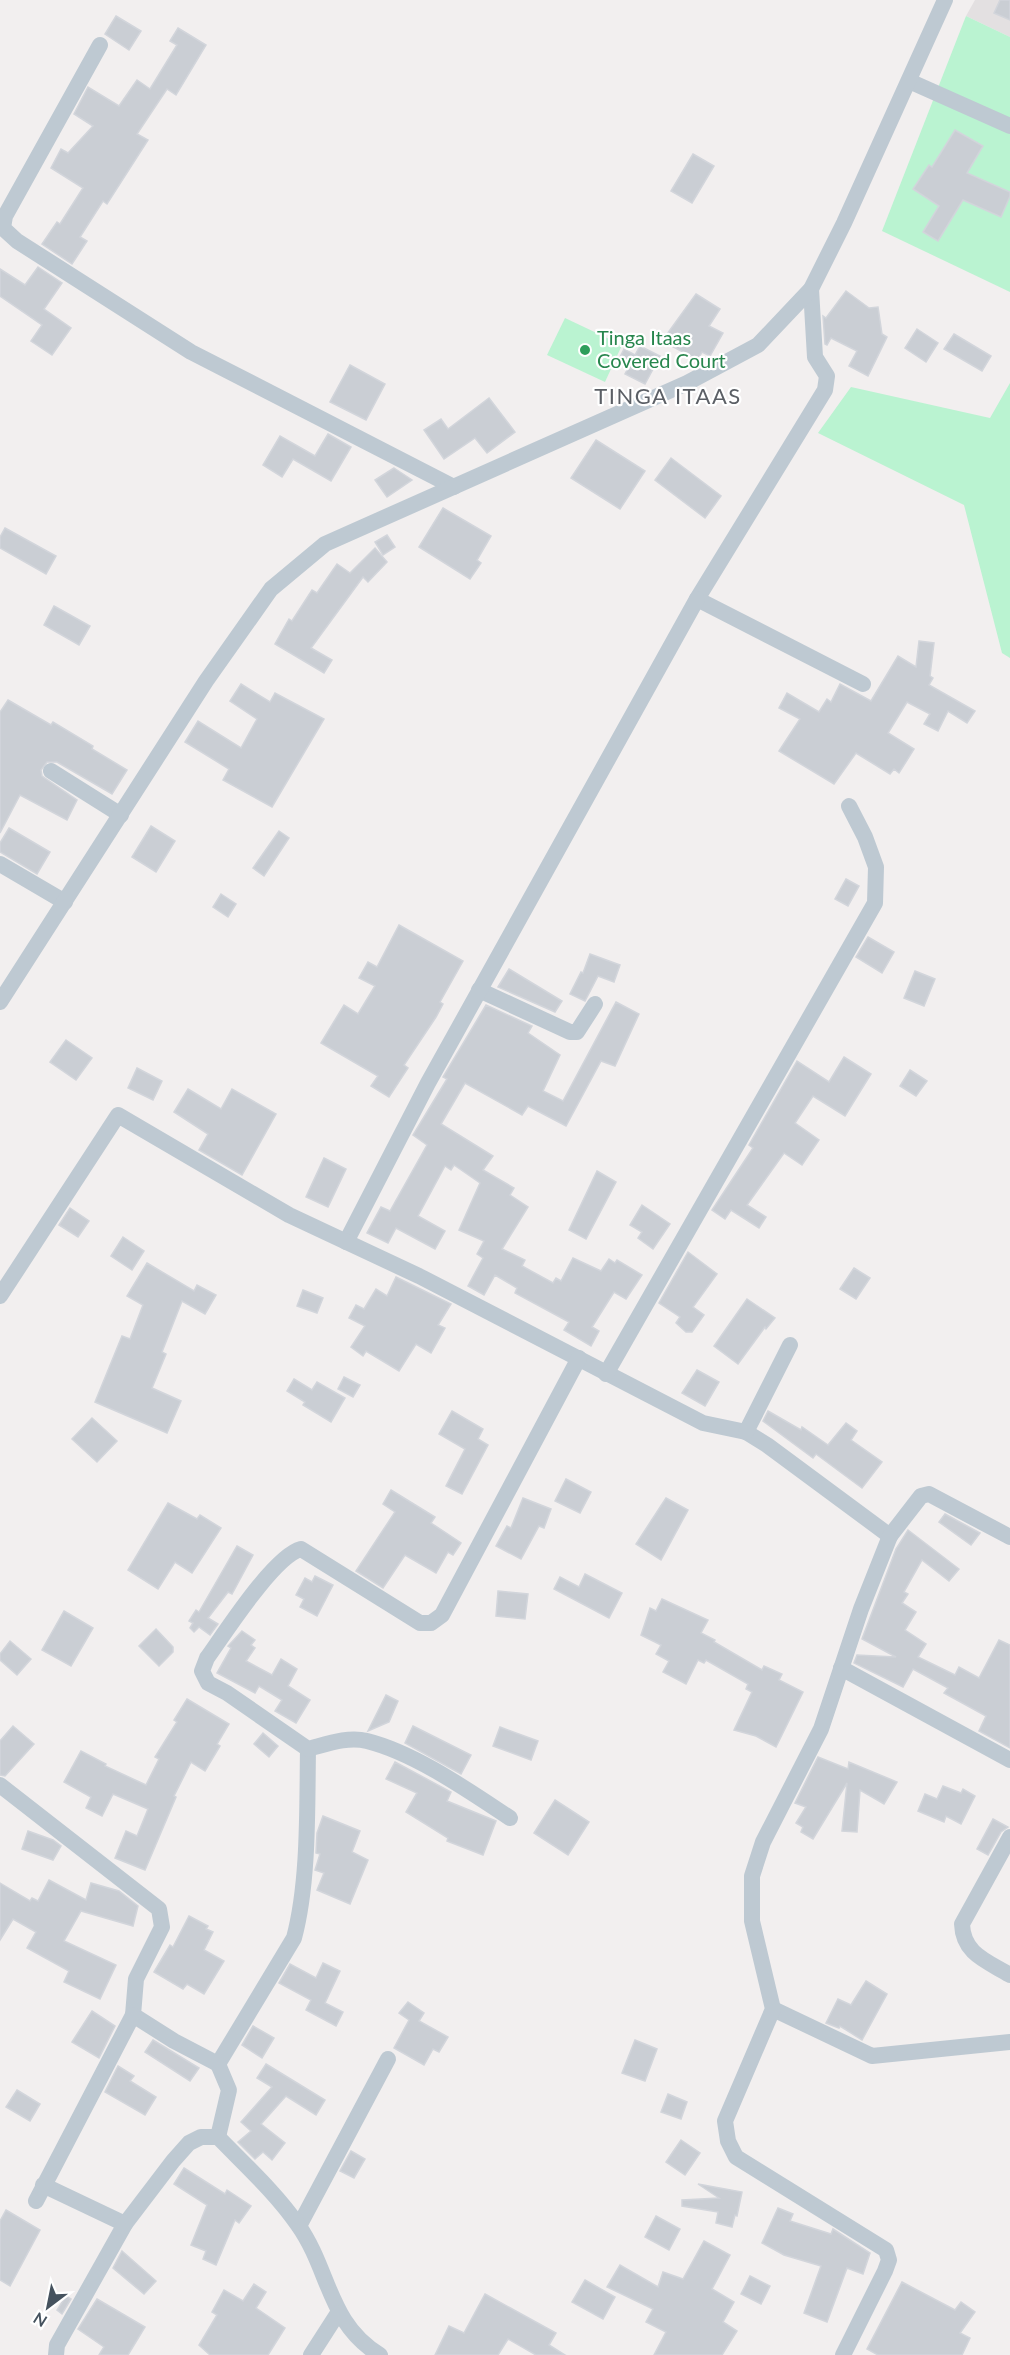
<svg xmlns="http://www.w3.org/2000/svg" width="1010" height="2355" font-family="Lato,sans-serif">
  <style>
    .education { fill: #e3e0e1 }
    .green { fill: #baf3d1 }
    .building { fill: #caced4; stroke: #d2d5db; stroke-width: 1.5 }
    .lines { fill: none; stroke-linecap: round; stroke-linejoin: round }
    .minor { stroke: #bec9d2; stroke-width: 16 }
    .leisure-dot { fill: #2e9e5b; stroke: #fff; stroke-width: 2 }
    .labels { text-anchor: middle; stroke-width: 4.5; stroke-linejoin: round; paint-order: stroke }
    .leisure-label { font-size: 20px; fill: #27864d; stroke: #fff; text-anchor: start }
    .quarter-label { font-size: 22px; letter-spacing: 1.5px; fill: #5b5f65; stroke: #fff }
  </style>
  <rect width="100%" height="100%" fill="#f2efef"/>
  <!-- education -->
  <polygon class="education" points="975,0 1010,0 1010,37 966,16"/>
  <!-- green -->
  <g class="green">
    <polygon points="966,16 1010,37 1010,292 882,231"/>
    <polygon points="565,318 622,345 605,382 547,355"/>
    <polygon points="1010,383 1010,658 1002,653 964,505 818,433 851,387 990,418"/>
  </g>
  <!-- building -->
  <g class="building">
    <polygon points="1000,0 1010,0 1010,20 994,13"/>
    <polygon points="116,16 141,31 129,50 105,34"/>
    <polygon points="178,28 206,45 176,95 167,89 137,134 148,140 107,204 103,201 80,237 87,241 72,264 42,244 57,222 60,224 83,188 51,168 61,149 68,153 93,126 74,114 88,87 119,106 137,80 150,89 177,45 170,41"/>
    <polygon points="955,130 983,146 967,173 1010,192 1010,196 1001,217 963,200 938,241 923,232 939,206 913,189 929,165 932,167"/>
    <polygon points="693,154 714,166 692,203 671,191"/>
    <polygon points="38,267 62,283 44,309 71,328 52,355 31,341 42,325 0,296 0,269 25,285"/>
    <polygon points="846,291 869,308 878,307 882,334 887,337 868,376 849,366 857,351 831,338 827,345 825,344 823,316 826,318"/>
    <polygon points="696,294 720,309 709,326 723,333 710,356 702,352 698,360 662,341"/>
    <polygon points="917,329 938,343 926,362 905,348"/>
    <polygon points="954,334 991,356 982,371 944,349"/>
    <polygon points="640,346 660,356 645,384 625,374 628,368 617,363 624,349 635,355"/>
    <polygon points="350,365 385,384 366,420 330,402"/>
    <polygon points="489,398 515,432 487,453 475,438 444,459 424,430 441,419 448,429"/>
    <polygon points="328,434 351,447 331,481 293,459 282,477 263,465 280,436 315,456"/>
    <polygon points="596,440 645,471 620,509 571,478"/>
    <polygon points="671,458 721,496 705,518 655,480"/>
    <polygon points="394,468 412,480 387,497 375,480"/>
    <polygon points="443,508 491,536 477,560 481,563 470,579 419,547"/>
    <polygon points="5,528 56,556 46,574 0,548 0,537"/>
    <polygon points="387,535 395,547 383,555 375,542"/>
    <polygon points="375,548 387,562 368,582 363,577 311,648 332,660 324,673 275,644 289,619 292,621 312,590 317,593 337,564 350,573"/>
    <polygon points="54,606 90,626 79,645 44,625"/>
    <polygon points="919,641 934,643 930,676 933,678 929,685 975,711 967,723 948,711 938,731 924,724 930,714 907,702 888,733 914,749 899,773 894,769 890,774 856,753 834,784 779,751 800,719 779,708 787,693 819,712 827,699 831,702 840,684 871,701 898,656 916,667"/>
    <polygon points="241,684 270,702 275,693 324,719 272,807 223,780 229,769 185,742 198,721 241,748 257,719 230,701"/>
    <polygon points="8,700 51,725 53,722 93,746 92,749 127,770 112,794 57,762 47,762 41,770 42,776 77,800 67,820 20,795 0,833 0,712"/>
    <polygon points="151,826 175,841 156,872 132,857"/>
    <polygon points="9,828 50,852 37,874 0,852 0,843"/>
    <polygon points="279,831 289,838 264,876 253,868"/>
    <polygon points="846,879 859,886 848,906 835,899"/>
    <polygon points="221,894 236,904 228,917 213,907"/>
    <polygon points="399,925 463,961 440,1002 443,1004 436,1017 404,1065 408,1068 389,1097 371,1086 378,1076 321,1043 344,1005 358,1014 375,986 359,978 368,962 377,967"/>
    <polygon points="868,937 894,952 882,973 856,957"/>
    <polygon points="590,954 620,965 614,982 598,976 585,1001 570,994 581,972 583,973"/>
    <polygon points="509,969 562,1001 555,1012 498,987"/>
    <polygon points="915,971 935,979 924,1006 904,998"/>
    <polygon points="616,1002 639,1014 615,1066 601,1061 566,1126 528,1106 522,1115 465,1083 441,1124 493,1156 483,1170 514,1188 510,1195 528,1207 502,1249 525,1260 522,1266 553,1283 556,1278 561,1281 573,1258 601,1271 609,1259 615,1263 617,1260 642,1275 626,1299 614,1292 592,1327 599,1331 591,1346 564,1330 569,1322 515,1293 517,1288 495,1275 484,1295 468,1286 483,1258 477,1254 484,1241 459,1230 480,1183 454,1165 451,1170 445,1166 418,1216 445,1231 435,1249 396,1228 388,1243 367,1233 381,1207 390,1211 427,1145 413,1135 447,1079 443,1077 486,1005 532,1026 528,1033 560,1055 543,1091 563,1101"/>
    <polygon points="66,1040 92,1058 76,1080 50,1062"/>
    <polygon points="844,1057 871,1074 845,1116 813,1096 795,1123 819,1140 802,1165 784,1153 747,1205 766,1217 759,1228 731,1210 725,1219 712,1210 753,1148 749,1145 797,1061 829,1082"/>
    <polygon points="137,1068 162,1081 153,1100 128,1088"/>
    <polygon points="910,1070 927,1081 916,1096 900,1086"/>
    <polygon points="188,1089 221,1109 232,1089 276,1114 242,1175 199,1150 208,1134 174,1112"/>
    <polygon points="324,1158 346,1169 328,1207 306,1197"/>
    <polygon points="597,1171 616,1182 586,1239 569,1230"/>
    <polygon points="642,1205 670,1224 653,1249 638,1238 642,1232 630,1225"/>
    <polygon points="70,1208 89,1221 78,1237 59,1225"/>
    <polygon points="123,1237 144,1251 132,1270 111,1256"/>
    <polygon points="688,1252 717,1274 693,1307 704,1315 692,1332 686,1332 676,1323 680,1317 659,1303"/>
    <polygon points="147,1263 194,1291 197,1285 216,1295 205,1314 182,1301 162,1352 166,1354 152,1388 181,1401 167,1433 95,1402 122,1336 130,1339 143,1305 127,1296"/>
    <polygon points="854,1268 870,1278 856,1299 840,1289"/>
    <polygon points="396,1277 451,1304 438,1325 445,1328 431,1353 416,1344 399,1371 366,1351 363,1356 351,1347 365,1326 349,1318 356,1305 364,1309 376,1289 387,1296"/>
    <polygon points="303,1290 323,1298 317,1313 297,1306"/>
    <polygon points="747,1299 775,1318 766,1329 765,1327 738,1364 714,1346"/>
    <polygon points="697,1370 719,1382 705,1406 682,1393"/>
    <polygon points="344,1377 360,1385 353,1397 338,1389"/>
    <polygon points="294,1379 312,1390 317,1382 345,1398 331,1422 303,1405 305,1402 287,1391"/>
    <polygon points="452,1411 483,1429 478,1439 488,1445 462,1494 446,1486 465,1449 439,1434"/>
    <polygon points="768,1411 801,1430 802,1427 828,1445 846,1423 857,1431 851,1440 882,1462 862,1488 816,1454 813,1458 763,1421"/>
    <polygon points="92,1418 117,1441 97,1462 72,1439"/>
    <polygon points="566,1479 591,1492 580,1513 555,1501"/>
    <polygon points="391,1490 435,1517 431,1523 461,1543 453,1555 448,1552 436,1573 405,1555 383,1588 356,1571 395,1512 383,1504"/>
    <polygon points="523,1498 551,1509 544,1528 539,1526 521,1559 496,1546 507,1526 511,1528"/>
    <polygon points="666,1498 688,1510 661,1560 636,1544"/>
    <polygon points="168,1503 197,1519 200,1515 221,1528 192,1573 175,1562 158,1589 128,1570"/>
    <polygon points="945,1514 980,1533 971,1545 939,1522"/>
    <polygon points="908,1530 959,1569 949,1581 922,1560 904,1592 908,1594 902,1603 916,1612 905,1630 926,1644 918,1657 955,1675 959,1667 979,1678 999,1640 1010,1645 1010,1748 979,1731 986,1716 944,1693 948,1688 913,1669 903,1687 854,1663 857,1655 896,1657 862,1639 896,1549"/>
    <polygon points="237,1546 253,1555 232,1594 228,1592 208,1618 218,1624 210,1635 199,1627 194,1632 190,1628 193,1623 189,1621 196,1610 199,1612"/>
    <polygon points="585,1574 622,1593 609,1618 554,1589 560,1577 579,1587"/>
    <polygon points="315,1576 333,1585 317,1616 300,1607 304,1599 296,1595 305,1578 312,1582"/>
    <polygon points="498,1591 528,1594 525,1619 496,1616"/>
    <polygon points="662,1599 708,1620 701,1633 715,1640 714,1642 762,1670 764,1666 782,1674 779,1680 803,1692 776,1747 756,1736 734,1730 752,1692 746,1689 748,1684 706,1660 704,1663 698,1660 686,1684 663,1672 669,1661 656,1654 661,1645 641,1635 650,1608 656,1611"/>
    <polygon points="64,1611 93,1628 71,1666 42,1650"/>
    <polygon points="156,1629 173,1647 173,1652 159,1666 139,1646"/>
    <polygon points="242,1631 255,1640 251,1645 255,1648 246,1661 272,1675 281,1659 297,1669 288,1686 310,1700 296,1723 275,1711 282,1700 259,1686 255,1693 217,1673 231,1648 228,1646"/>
    <polygon points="10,1641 31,1659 17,1675 0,1660 0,1654"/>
    <polygon points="386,1695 398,1701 389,1722 368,1731"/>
    <polygon points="187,1699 229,1724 217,1744 220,1746 205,1771 191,1762 174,1796 176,1797 145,1870 115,1858 126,1831 137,1836 148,1809 113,1794 102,1816 86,1808 91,1797 64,1782 81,1751 106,1764 105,1766 146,1785 159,1759 155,1757 177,1722 174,1720"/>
    <polygon points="13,1726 34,1744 5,1776 0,1775 0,1741"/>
    <polygon points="413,1726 471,1755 461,1774 405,1743"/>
    <polygon points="500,1727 538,1741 531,1760 493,1746"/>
    <polygon points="263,1733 278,1746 269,1757 254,1744"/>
    <polygon points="818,1757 848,1769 849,1762 897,1782 884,1804 860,1790 857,1832 842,1831 847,1783 813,1839 801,1832 803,1827 796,1823 806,1807 795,1803"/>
    <polygon points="395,1762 451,1792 447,1801 496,1821 483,1855 447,1841 448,1838 406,1812 417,1793 386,1779"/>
    <polygon points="943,1786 961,1793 963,1789 975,1796 961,1824 946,1816 944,1822 918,1811 925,1794 937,1799"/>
    <polygon points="555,1800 589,1822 568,1855 534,1833"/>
    <polygon points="323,1816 360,1831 352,1852 368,1860 350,1904 317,1890 324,1873 315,1870 320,1854 316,1853 317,1833"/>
    <polygon points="993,1819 1008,1827 1001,1832 988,1855 977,1849"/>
    <polygon points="28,1831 53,1840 61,1846 53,1860 22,1849"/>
    <polygon points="49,1880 86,1900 91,1883 119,1891 138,1906 133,1926 81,1911 64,1941 116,1965 100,1999 64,1982 69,1971 27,1948 36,1932 13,1919 0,1940 0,1883 30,1901 32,1898 38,1901"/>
    <polygon points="189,1916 208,1926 206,1929 213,1932 204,1950 224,1961 204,1994 187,1984 183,1989 154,1972 170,1945 173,1947"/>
    <polygon points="323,1963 340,1971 325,2003 343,2012 336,2026 306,2010 311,2000 279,1983 290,1964 316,1978"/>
    <polygon points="866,1981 887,1994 862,2040 840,2026 839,2028 826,2023 838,1999 851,2005"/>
    <polygon points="408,2002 424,2013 419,2021 448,2037 439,2052 433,2049 424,2065 394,2048 409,2020 399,2013"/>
    <polygon points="92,2011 115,2026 99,2058 72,2042"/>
    <polygon points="253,2026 274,2038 262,2058 242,2045"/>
    <polygon points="153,2040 199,2068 190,2081 145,2052"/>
    <polygon points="635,2040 657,2049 645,2081 622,2073"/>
    <polygon points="266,2064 325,2100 316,2115 286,2096 261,2124 285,2143 272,2160 263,2152 255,2159 238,2142 251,2131 241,2122 272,2087 257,2078"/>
    <polygon points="118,2066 134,2076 130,2081 156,2097 145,2115 105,2092"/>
    <polygon points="17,2090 40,2104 30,2121 6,2107"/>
    <polygon points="668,2094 687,2102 681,2119 661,2112"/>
    <polygon points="681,2140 700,2153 685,2175 666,2162"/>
    <polygon points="351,2151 365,2159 354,2178 340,2171"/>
    <polygon points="184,2168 225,2194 227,2190 251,2206 239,2223 235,2220 216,2265 203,2259 206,2251 191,2245 207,2205 174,2184"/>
    <polygon points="698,2184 742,2192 737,2216 735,2215 732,2227 716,2223 718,2212 682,2206 682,2200 719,2198"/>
    <polygon points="778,2208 793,2214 790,2221 831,2234 833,2229 870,2253 863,2274 847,2268 827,2322 804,2313 821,2266 784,2255 762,2243"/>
    <polygon points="6,2210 40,2230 10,2286 0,2280 0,2221"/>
    <polygon points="656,2216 680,2229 669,2250 645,2237"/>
    <polygon points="704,2241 730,2255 712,2289 734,2302 723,2322 737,2331 722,2355 654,2355 666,2332 646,2322 653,2309 607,2287 620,2265 658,2287 663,2272 683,2279"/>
    <polygon points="122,2251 156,2281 144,2294 113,2268"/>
    <polygon points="750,2276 770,2286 761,2304 741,2294"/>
    <polygon points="585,2280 615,2297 603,2319 572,2302"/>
    <polygon points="902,2282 955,2310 961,2302 975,2312 960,2333 970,2338 962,2355 878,2355 867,2349"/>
    <polygon points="254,2284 266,2292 256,2308 285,2328 268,2355 210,2355 199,2345 217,2315 212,2312 224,2290 243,2301"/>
    <polygon points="485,2294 556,2333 549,2345 565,2355 536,2355 508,2339 498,2355 435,2355 449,2326 464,2333"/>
    <polygon points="66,2296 71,2299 62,2314 57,2310"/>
    <polygon points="97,2299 145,2327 128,2355 99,2355 104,2347 78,2329"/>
  </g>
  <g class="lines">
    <!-- minor -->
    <g class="minor">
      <polyline points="100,45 5,216 3,228 17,241 191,352 454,487"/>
      <polyline points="909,81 1010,126"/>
      <polyline points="811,289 815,357 827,376 825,390 697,599 863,684"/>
      <polyline points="51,771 121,815"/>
      <polyline points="0,864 65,902"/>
      <polyline points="479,990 570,1032 577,1032 595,1004"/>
      <polyline points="0,1002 206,681 271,589 325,544 687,383 758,345 811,289 844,223 945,0"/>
      <polyline points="346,1242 428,1083 697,599"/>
      <polyline points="0,1296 118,1115 289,1215 419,1276 703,1423 746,1432 767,1445 890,1536 921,1496 929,1494 1010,1537"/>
      <polyline points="606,1374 875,903 876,867 865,837 849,806"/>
      <polyline points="746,1432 790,1345"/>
      <polyline points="841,1668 1010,1760"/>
      <path d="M0 1785 159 1909 162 1927 136 1979 133 2015 174 2041 218 2064 294 1938C309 1882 307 1808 308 1749"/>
      <path d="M510 1818C469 1791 415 1753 367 1741 348 1736 327 1744 308 1749L227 1693 208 1683 202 1671 207 1658C225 1633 274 1556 301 1549L420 1623H431L442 1615 579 1358"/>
      <path d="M1010 1837 962 1924C963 1954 987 1961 1010 1975"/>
      <polyline points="773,2009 872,2056 1010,2042"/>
      <polyline points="218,2137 229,2090 218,2064"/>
      <polyline points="43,2185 125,2224"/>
      <polyline points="36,2201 133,2015"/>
      <polyline points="299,2226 388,2059"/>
      <path d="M56 2355 57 2345 125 2224 173 2161 189 2143 201 2137H218C245 2165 276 2193 298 2225 330 2270 328 2324 380 2355"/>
      <polyline points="311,2355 338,2313"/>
      <polyline points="843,2355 885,2271 889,2260 886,2250 736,2157 728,2141 725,2121 773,2009 752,1921 752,1876 763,1842 821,1729 861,1609 890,1536"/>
    </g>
  </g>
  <!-- markers -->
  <circle class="leisure-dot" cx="585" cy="350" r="6"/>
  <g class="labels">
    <!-- leisure labels -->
    <g class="leisure-label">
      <text x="597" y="345">Tinga Itaas<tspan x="597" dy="23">Covered Court</tspan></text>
    </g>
    <!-- quarter labels -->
    <g class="quarter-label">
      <text x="668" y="404">TINGA ITAAS</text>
    </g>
  </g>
  <!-- north arrow -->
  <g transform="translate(48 2307) rotate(212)" stroke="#ffffff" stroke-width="4.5" paint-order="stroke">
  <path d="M0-4.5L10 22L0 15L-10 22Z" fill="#45525e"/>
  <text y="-9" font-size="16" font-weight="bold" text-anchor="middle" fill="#45525e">N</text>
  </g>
</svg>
